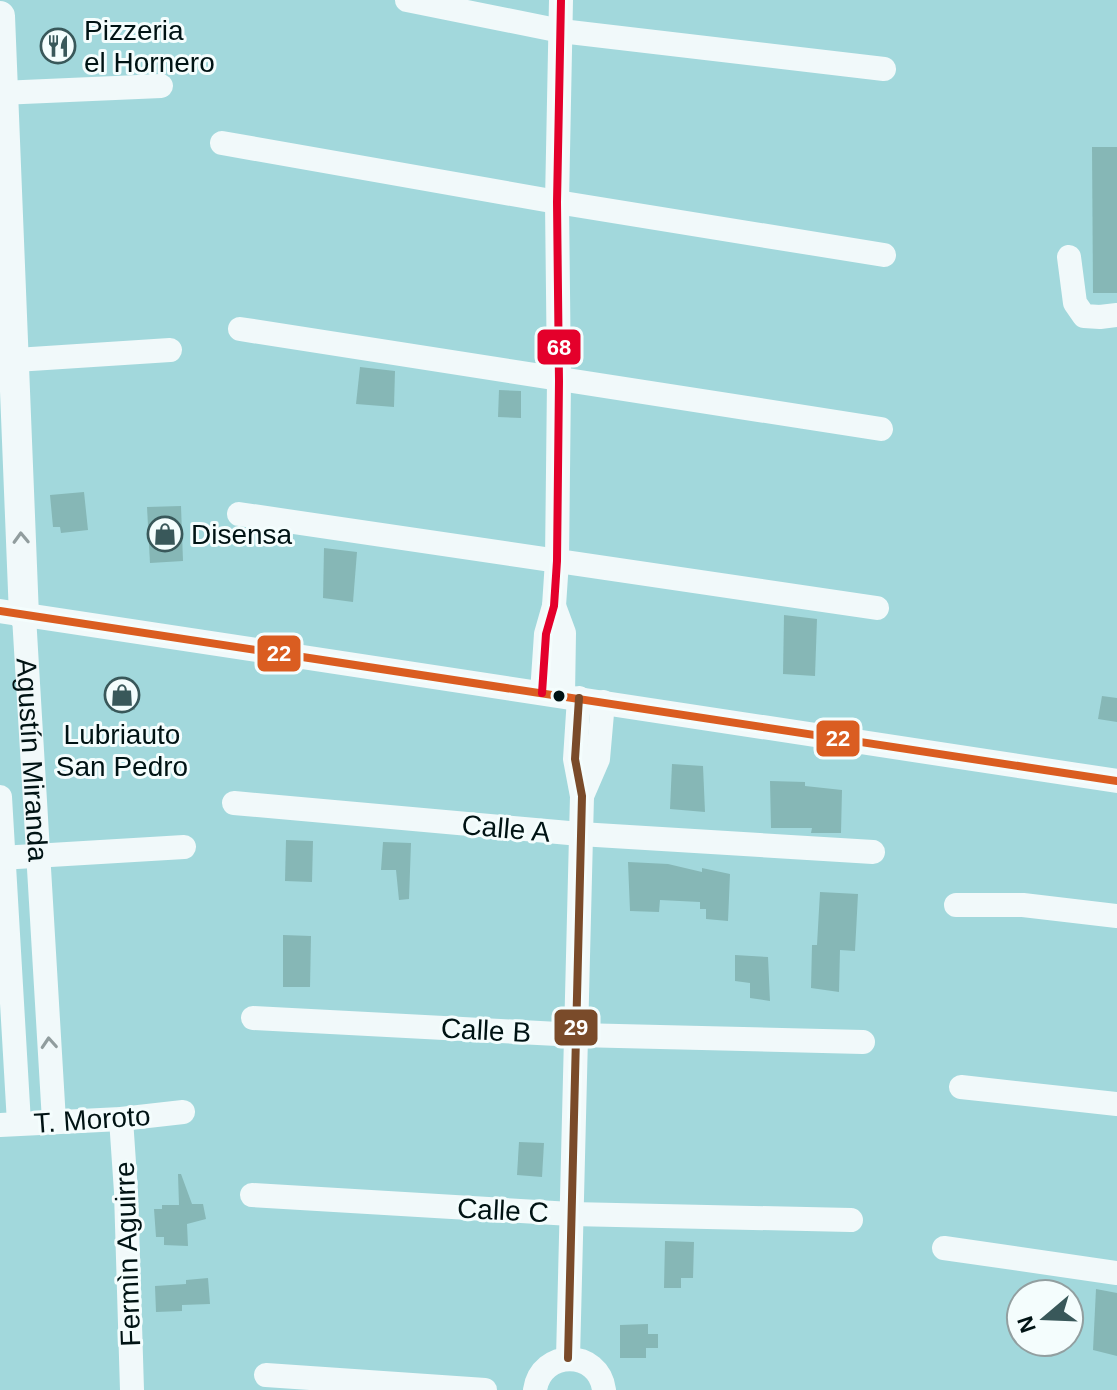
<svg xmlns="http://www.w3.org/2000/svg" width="1117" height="1390" font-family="Arial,sans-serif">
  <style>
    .building { fill: #86b7b6 }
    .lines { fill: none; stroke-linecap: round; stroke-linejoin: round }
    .minor { stroke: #f1f9fa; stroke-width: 24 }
    .major { stroke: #f1f9fa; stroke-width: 30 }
    .bus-1-casing { stroke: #f4fdfd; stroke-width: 14 }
    .bus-2-casing { stroke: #f4fdfd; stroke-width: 14 }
    .bus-3-casing { stroke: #f4fdfd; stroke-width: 14 }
    .bus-1 { stroke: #da5d21; stroke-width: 8 }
    .bus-2 { stroke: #e4002b; stroke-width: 8 }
    .bus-3 { stroke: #7a4b2a; stroke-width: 8 }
    .oneway { stroke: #919d9e }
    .bus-dot { fill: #001314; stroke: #f4fdfd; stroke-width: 3 }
    .labels { text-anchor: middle; stroke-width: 6; stroke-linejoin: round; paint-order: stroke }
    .poi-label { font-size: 28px; fill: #001314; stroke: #f4fdfd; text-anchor: start }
    .street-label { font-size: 28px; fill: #001314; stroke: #f4fdfd }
    .line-badge { stroke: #f4fdfd; stroke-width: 3 }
    .badge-label { font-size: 22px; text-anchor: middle; font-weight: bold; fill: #fff }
  </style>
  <rect width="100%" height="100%" fill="#a2d8dc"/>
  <!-- building -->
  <g class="building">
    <polygon points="1092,147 1117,147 1117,293 1093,293"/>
    <polygon points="360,367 395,371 394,407 356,404"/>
    <polygon points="499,390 521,391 521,418 498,417"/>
    <polygon points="84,492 88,530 61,533 60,527 53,527 50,495"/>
    <polygon points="181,506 183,561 150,563 147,507"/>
    <polygon points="324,548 357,552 353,602 323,598"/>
    <polygon points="784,615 817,619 815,676 783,674"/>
    <polygon points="134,680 135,710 111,711 109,681"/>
    <polygon points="1102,696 1117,698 1117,722 1098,719"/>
    <polygon points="672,764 703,766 705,812 670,809"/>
    <polygon points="770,781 805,782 805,786 842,790 841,833 811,833 812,828 771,828"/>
    <polygon points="286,840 313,841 312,882 285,881"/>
    <polygon points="383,842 411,843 409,899 399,900 396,870 381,870"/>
    <polygon points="628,862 668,864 702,872 702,868 730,874 728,921 706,919 706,909 700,909 700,902 660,900 659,912 630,911"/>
    <polygon points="820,892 858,894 855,951 840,950 839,992 811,988 812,945 817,945"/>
    <polygon points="283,935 311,936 310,987 283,987"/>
    <polygon points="735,955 768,957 770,1001 750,998 750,983 735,981"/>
    <polygon points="519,1142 544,1143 542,1177 517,1175"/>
    <polygon points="178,1174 181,1174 192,1204 203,1204 206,1219 187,1224 188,1246 164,1245 164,1237 156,1237 154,1209 162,1209 162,1205 179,1205"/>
    <polygon points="665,1241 694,1242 693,1278 681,1278 681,1288 664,1288"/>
    <polygon points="208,1278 210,1304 182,1305 182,1311 156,1312 155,1286 186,1284 186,1280"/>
    <polygon points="1096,1289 1117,1293 1117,1356 1093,1350"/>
    <polygon points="648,1324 648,1334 658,1334 658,1348 646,1348 646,1358 620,1358 620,1325"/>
  </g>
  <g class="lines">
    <!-- minor -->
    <g class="minor">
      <polyline points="407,0 561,31 884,69"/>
      <polyline points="0,93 161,86"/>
      <polyline points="222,143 557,202 884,255"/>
      <polyline points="1069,257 1075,303 1084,316 1100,317 1117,315"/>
      <polyline points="240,329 881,429"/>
      <polyline points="0,361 170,350"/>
      <polyline points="239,514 877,608"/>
      <polyline points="554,606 564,633 563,695"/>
      <polyline points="0,611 1117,781"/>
      <path id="s1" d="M24 616 54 1121"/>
      <polyline points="542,693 546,634 554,606 557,561 559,381 557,202 561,0"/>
      <polyline points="582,796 598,759 603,702"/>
      <polyline points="0,797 19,1123"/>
      <polyline points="234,803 580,834 873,852"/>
      <polyline points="0,858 184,847"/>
      <polyline points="956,905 1023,905 1117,916"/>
      <polyline points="253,1018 577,1035 863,1042"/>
      <polyline points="961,1087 1117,1104"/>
      <polyline points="121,1119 126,1192 132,1390"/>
      <polyline points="0,1125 121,1119 183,1112"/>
      <polyline points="252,1195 571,1214 851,1220"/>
      <polyline points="944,1248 1117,1273"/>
      <polyline points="568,1358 582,796 575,759 579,698"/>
      <polyline points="266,1375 485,1390"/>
      <path d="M535 1390C541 1349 599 1349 604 1390"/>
    </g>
    <!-- major -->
    <polyline class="major" points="0,16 24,616"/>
    <!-- bus-1 casing -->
    <g class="bus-1-casing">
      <polyline id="bus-1" points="0,611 1117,781"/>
    </g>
    <!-- bus-2 casing -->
    <g class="bus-2-casing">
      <polyline id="bus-2" points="542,693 546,634 554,606 557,561 559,381 557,202 561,0"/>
    </g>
    <!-- bus-3 casing -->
    <g class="bus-3-casing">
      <polyline id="bus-3" points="568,1358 582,796 575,759 579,698"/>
    </g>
    <!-- bus-1 -->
    <use href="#bus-1" class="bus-1"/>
    <!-- bus-2 -->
    <use href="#bus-2" class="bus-2"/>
    <!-- bus-3 -->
    <use href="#bus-3" class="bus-3"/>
  </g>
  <!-- one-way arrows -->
  <defs><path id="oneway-chevron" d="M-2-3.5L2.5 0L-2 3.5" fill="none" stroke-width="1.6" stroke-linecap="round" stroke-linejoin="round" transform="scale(2)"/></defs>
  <g class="oneway">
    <use href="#oneway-chevron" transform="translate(21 538) rotate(-92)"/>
    <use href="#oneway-chevron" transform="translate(49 1043) rotate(-94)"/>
  </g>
  <!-- icons -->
  <defs>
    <g id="restaurant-ring" transform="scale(1.8)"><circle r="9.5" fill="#f4fdfd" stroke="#39585a" stroke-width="1.5"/><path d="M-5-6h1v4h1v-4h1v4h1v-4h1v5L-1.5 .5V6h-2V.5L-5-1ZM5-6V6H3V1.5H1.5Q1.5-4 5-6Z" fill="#39585a"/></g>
    <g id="shop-ring" transform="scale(1.8)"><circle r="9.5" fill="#f4fdfd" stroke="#39585a" stroke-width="1.5"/><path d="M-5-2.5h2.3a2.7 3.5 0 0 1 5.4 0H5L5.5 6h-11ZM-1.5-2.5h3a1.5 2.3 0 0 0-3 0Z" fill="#39585a"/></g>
  </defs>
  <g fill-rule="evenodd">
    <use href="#restaurant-ring" x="58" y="46"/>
    <use href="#shop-ring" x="165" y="534"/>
    <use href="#shop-ring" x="122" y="695"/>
  </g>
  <!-- markers -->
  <circle class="bus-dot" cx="559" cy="696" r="7"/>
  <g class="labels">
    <!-- poi labels -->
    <g class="poi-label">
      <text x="84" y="40">Pizzeria<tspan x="84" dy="32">el Hornero</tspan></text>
      <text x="191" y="544">Disensa</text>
      <text x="122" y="744" text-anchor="middle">Lubriauto<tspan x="122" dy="32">San Pedro</tspan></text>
    </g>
    <!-- street labels -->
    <g class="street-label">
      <text dy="10" stroke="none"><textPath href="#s1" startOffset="144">Agustín Miranda</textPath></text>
      <text transform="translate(506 828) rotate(5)" y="10">Calle A</text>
      <text transform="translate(486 1030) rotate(3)" y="10">Calle B</text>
      <text transform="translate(92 1119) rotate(-4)" y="10">T. Moroto</text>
      <text transform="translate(503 1210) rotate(3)" y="10">Calle C</text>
      <text transform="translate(127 1254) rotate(-92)" y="10">Fermìn Aguirre</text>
    </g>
  </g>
  <g class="line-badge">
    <rect x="536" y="328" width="46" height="38" rx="8" fill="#e4002b"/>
    <rect x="256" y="634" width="46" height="39" rx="8" fill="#da5d21"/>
    <rect x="815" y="719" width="46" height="39" rx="8" fill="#da5d21"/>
    <rect x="553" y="1008" width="46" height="39" rx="8" fill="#7a4b2a"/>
  </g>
  <g class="badge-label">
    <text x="559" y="355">68</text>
    <text x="279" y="661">22</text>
    <text x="838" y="746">22</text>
    <text x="576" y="1035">29</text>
  </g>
  <!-- north arrow -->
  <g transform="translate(1045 1318) rotate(251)"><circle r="38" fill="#f4fdfd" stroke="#929fa0" stroke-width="2"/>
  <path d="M0-6L14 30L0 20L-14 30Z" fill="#39585a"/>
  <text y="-12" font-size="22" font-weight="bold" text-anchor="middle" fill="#001314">N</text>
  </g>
</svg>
